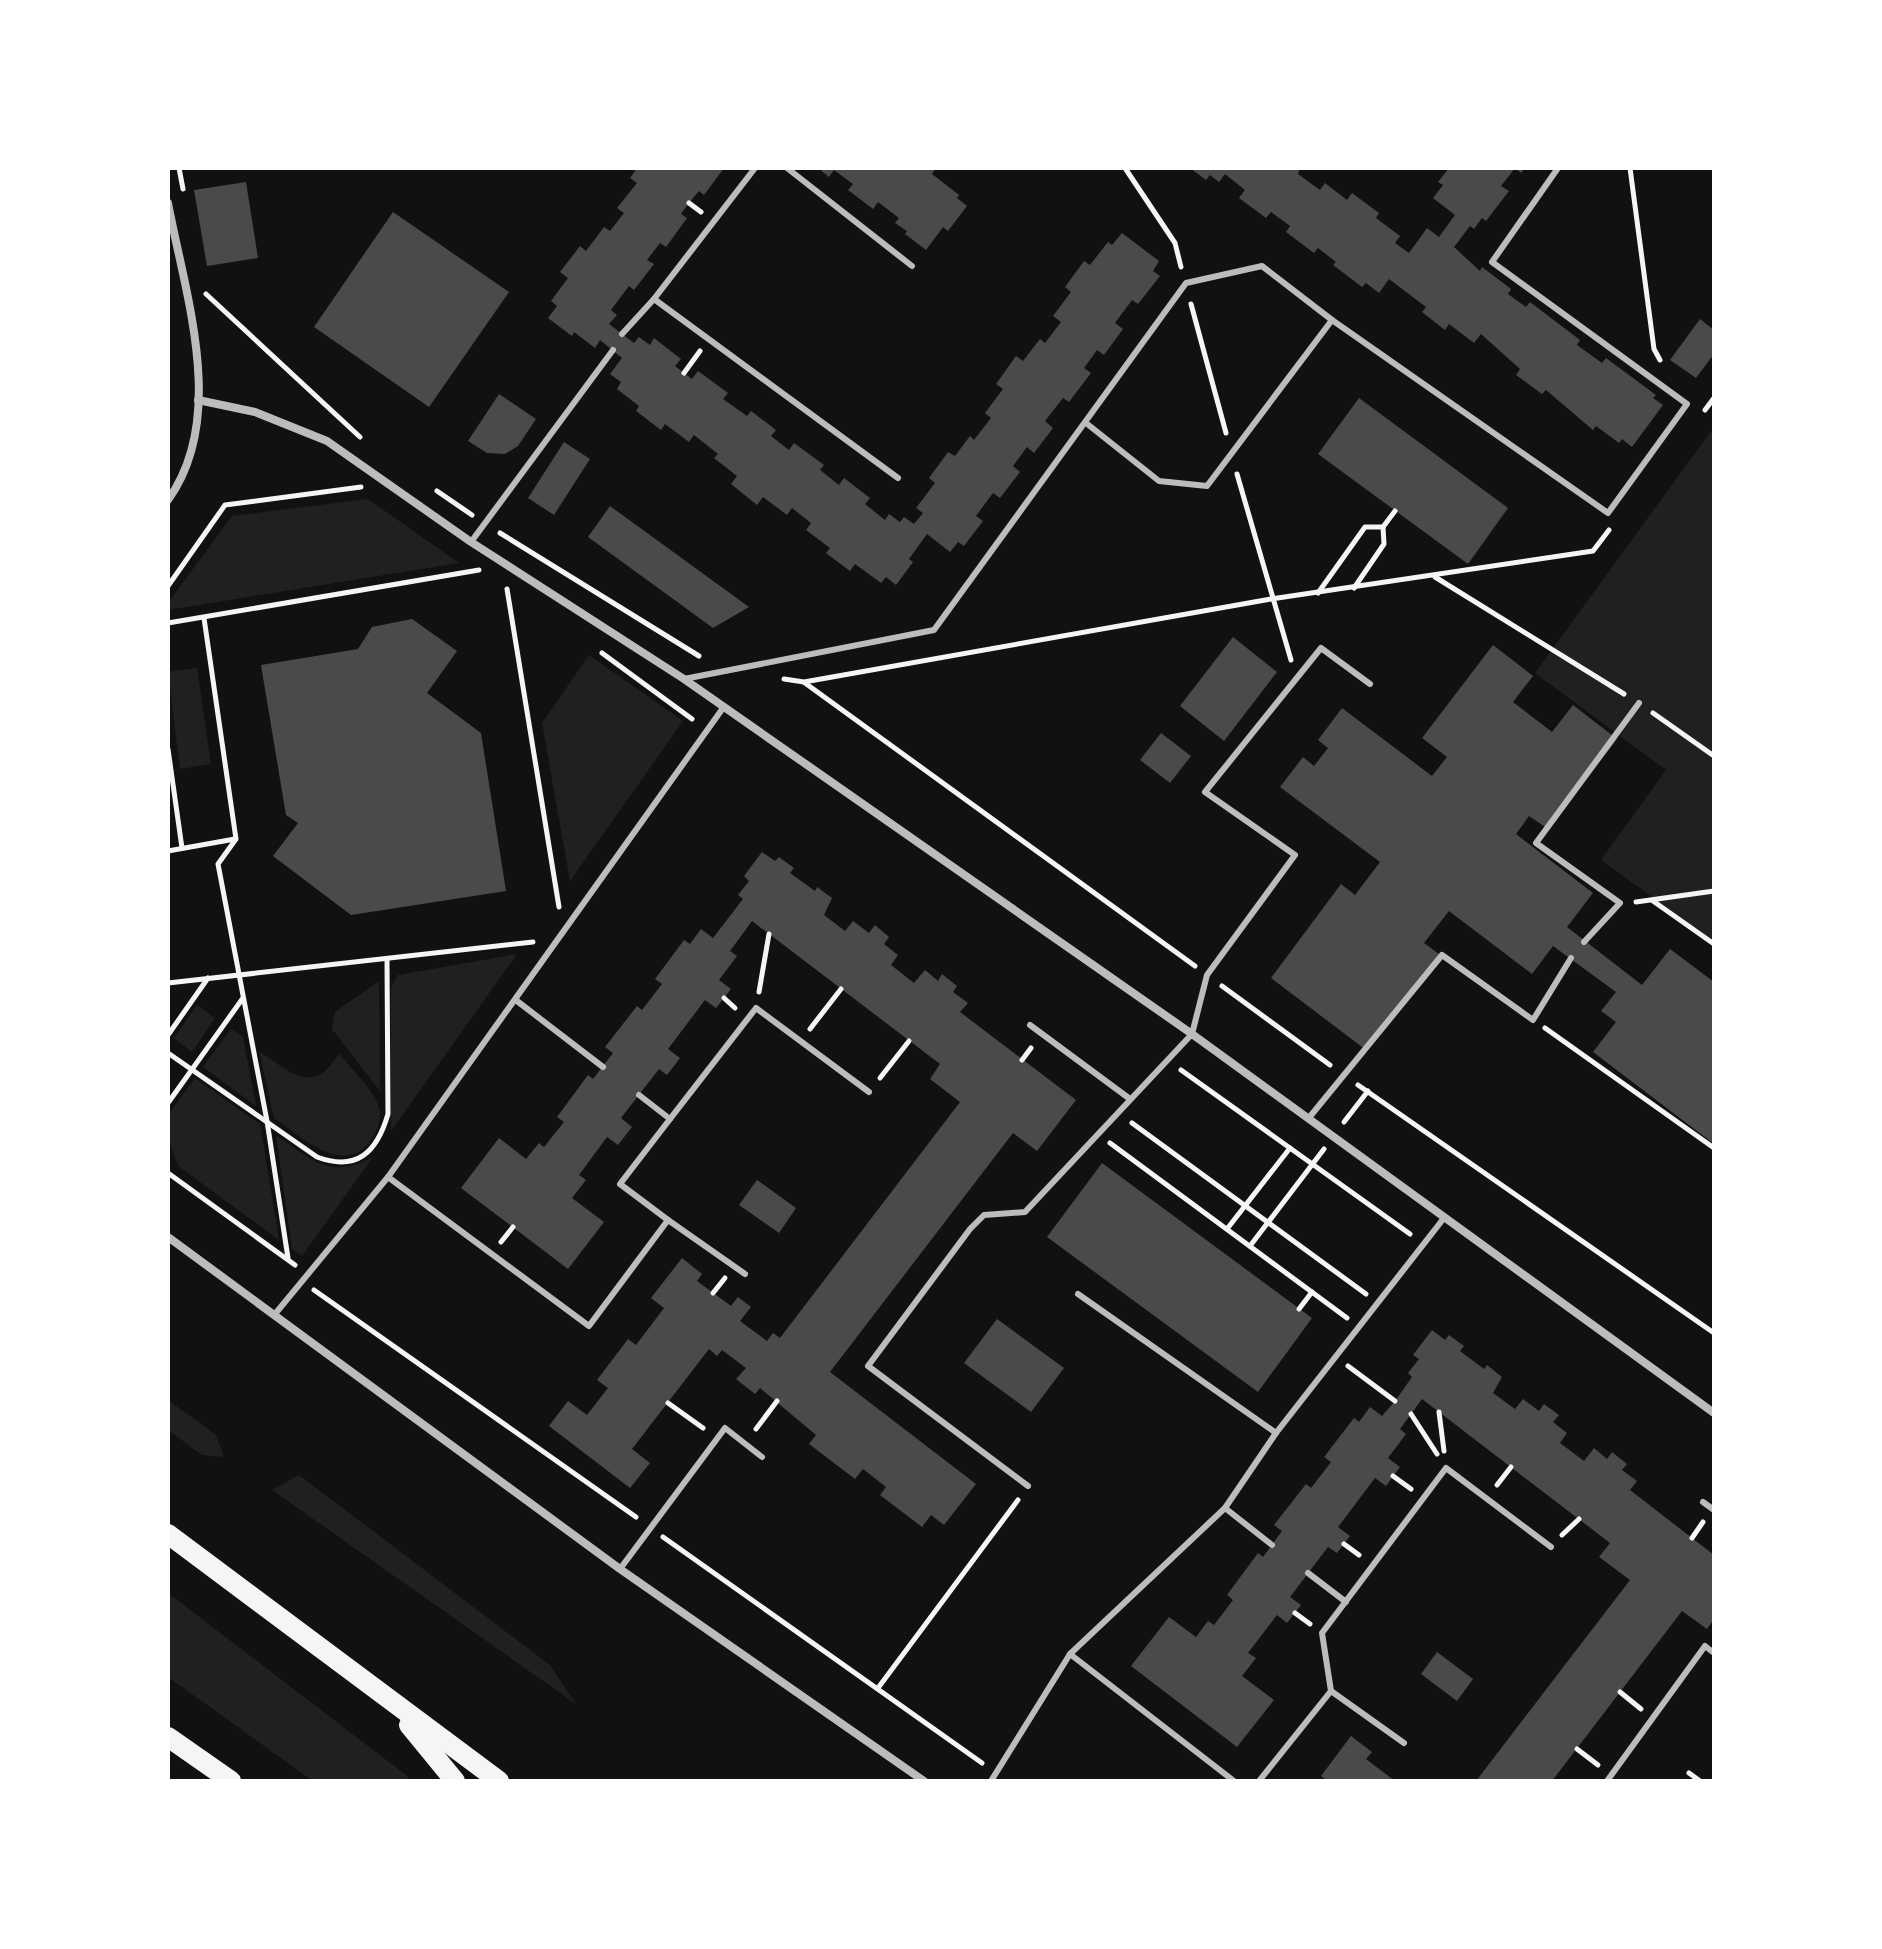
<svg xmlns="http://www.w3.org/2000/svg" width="1882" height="1949" font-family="'Fira Sans',sans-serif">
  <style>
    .green { fill: #202020 }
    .building { fill: #4a4a4a }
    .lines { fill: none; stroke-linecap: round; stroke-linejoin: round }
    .path { stroke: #f5f5f5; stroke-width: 5 }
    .service { stroke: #bcbcbc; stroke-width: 6 }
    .minor { stroke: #bcbcbc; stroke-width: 8 }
    .primary { stroke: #f5f5f5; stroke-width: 20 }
  </style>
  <rect width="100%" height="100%" fill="#111"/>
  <!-- green -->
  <g class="green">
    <polygon points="1714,427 1714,942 1601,860 1666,770 1535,673"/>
    <polygon points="368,499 459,563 168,610 168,603 232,516"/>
    <polygon points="589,655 683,721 570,881 542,723"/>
    <polygon points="197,668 211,764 180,769 168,672"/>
    <polygon points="517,954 391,1131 391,988 398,975"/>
    <polygon points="379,981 380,1091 332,1029 335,1012"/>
    <polygon points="197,1005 215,1018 192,1052 174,1038"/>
    <polygon points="231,1029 243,1037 256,1106 203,1067"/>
    <path d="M259 1051C290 1072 314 1097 339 1053 350 1068 374 1090 379 1107 382 1118 378 1128 373 1137 347 1180 301 1137 274 1118Z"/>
    <polygon points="195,1078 260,1124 279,1240 178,1166 168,1138 168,1115"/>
    <path d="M276 1135C311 1160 330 1180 373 1157L302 1256 292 1249Z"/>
    <polygon points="168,1400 216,1435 224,1457 202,1455 168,1430"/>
    <polygon points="299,1475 550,1665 576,1704 272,1490"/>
    <polygon points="168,1593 406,1775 410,1781 313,1781 168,1677"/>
  </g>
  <!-- building -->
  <g class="building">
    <polygon points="637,168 724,168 704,195 699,191 689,203 681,214 687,218 666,247 660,243 647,260 654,264 634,290 629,286 611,310 617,315 609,324 634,343 639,337 650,345 654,338 681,359 675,366 684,373 692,379 698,371 728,393 723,399 747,416 751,411 776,430 771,436 789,450 794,443 824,465 820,470 839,485 844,478 870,498 865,504 885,520 889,514 900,522 904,517 914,524 923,513 916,508 935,483 929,478 948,452 955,456 970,436 974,440 991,418 985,413 1003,389 996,384 1016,356 1023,361 1040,339 1045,343 1061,322 1053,316 1071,292 1065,287 1084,261 1090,265 1108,242 1112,245 1122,233 1159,261 1153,271 1160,276 1138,304 1132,300 1115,323 1123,329 1104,355 1097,350 1084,368 1091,373 1069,402 1063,398 1045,421 1053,428 1034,453 1027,447 1013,466 1020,472 1000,498 993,493 976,516 983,521 964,546 958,542 950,552 927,534 909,559 913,562 896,585 886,577 881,583 855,564 850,571 826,553 830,548 806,530 811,523 792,508 787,515 763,497 757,505 731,484 737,476 714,458 718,454 694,435 689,442 665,424 661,430 636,411 639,406 617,389 621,382 610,374 622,358 600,340 595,348 574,332 572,336 548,318 557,306 551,301 568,278 560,272 580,246 586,251 604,227 610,231 624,213 617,208 637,183 630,178"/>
    <polygon points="818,168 936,168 932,174 959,195 957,198 967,206 948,231 943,227 926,250 905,234 907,231 895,223 899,218 878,202 873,209 848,190 853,184 834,170 829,177"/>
    <polygon points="1190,168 1300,168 1298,174 1320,190 1325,183 1347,200 1352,193 1379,213 1376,218 1400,236 1395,243 1409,253 1427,228 1439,237 1455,215 1433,198 1443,185 1438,182 1449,168 1525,168 1521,173 1515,168 1501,186 1509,191 1486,221 1482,218 1474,229 1470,226 1454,247 1480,271 1482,267 1511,289 1508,294 1526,307 1530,302 1580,340 1577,345 1602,363 1606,358 1656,395 1653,398 1663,405 1632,447 1622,439 1619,443 1596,426 1593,430 1546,390 1542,394 1516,375 1520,369 1481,334 1474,343 1449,324 1445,330 1422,312 1426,307 1389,279 1379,293 1366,283 1362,287 1333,265 1336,262 1318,248 1314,253 1286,232 1290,226 1271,212 1266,218 1239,198 1245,190 1225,174 1219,182 1210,175 1206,180"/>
    <polygon points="246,182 258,258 207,266 194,190"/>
    <polygon points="393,212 509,292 429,407 314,327"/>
    <polygon points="1700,319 1714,330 1714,354 1696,378 1670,360"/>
    <polygon points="499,394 536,419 518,446 505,454 487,453 468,441"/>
    <polygon points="1359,398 1508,508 1468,564 1318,454"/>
    <polygon points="564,442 590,459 554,515 528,498"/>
    <polygon points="610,506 749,607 713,628 588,537"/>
    <polygon points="412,619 457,651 427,693 481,733 506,891 351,915 273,856 298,823 286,815 261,665 358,649 372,627"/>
    <polygon points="1233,637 1277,672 1224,741 1180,706"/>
    <polygon points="1493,645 1533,676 1513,702 1552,732 1573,705 1617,739 1548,829 1529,816 1516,834 1593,893 1567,927 1642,985 1670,949 1714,982 1714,1144 1593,1052 1616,1022 1601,1011 1616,992 1553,946 1532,974 1449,911 1424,943 1439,954 1366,1050 1271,978 1341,884 1355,895 1380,862 1280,787 1303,757 1314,766 1328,748 1318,740 1342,708 1432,776 1447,757 1422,738"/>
    <polygon points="1161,733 1191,756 1170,783 1140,760"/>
    <polygon points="762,852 775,861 779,857 794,868 790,873 815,891 817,887 832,898 824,915 845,931 853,921 869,933 875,925 889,937 884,944 898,955 891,965 914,983 925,970 938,981 942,974 957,986 953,992 968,1003 960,1012 1076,1100 1037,1151 1013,1133 830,1372 976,1484 944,1525 931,1515 922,1527 880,1495 886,1487 863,1469 855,1479 809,1444 816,1435 760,1388 755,1394 736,1379 746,1368 722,1350 717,1356 709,1349 632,1449 650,1463 630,1488 549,1426 568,1401 587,1415 608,1388 597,1380 628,1339 636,1345 664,1308 651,1298 682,1258 702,1274 697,1281 731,1306 738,1297 751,1307 740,1321 767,1341 773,1333 780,1338 960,1102 930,1079 940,1064 752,921 730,951 737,956 719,980 731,989 716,1008 705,1000 668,1049 680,1058 667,1075 659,1069 621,1118 632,1127 618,1145 607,1137 579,1175 586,1180 572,1198 604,1222 568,1269 461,1188 499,1138 526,1159 539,1143 544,1147 564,1122 557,1117 588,1075 593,1079 613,1053 605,1047 637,1006 642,1010 662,984 655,979 684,940 690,944 701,929 713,938 743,899 738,895 749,881 744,876"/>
    <polygon points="1102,1163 1312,1318 1258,1392 1047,1237"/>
    <polygon points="757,1180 796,1208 779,1233 739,1205"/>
    <polygon points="997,1319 1064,1368 1031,1412 964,1363"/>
    <polygon points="1432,1330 1445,1340 1449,1335 1464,1346 1460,1351 1484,1369 1487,1365 1502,1377 1493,1393 1515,1409 1523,1399 1539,1411 1544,1404 1559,1415 1553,1422 1567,1433 1560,1443 1584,1461 1594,1448 1607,1459 1612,1452 1627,1464 1622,1470 1637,1481 1630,1490 1714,1555 1714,1619 1707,1629 1682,1611 1552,1781 1476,1781 1630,1580 1599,1557 1610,1543 1422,1399 1400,1429 1406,1434 1388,1458 1400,1467 1386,1486 1375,1478 1338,1527 1350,1536 1337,1553 1328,1547 1290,1597 1301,1605 1287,1623 1277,1615 1248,1653 1256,1658 1242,1676 1274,1700 1237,1747 1131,1666 1169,1617 1196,1637 1208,1621 1214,1625 1233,1600 1227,1595 1258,1553 1263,1557 1282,1531 1274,1525 1306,1484 1311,1488 1331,1462 1324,1457 1354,1418 1359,1422 1370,1407 1382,1416 1395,1401 1412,1377 1408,1373 1419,1359 1413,1355"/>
    <polygon points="1437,1652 1473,1679 1457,1701 1421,1674"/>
    <polygon points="1351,1736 1372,1752 1366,1759 1395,1781 1327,1781 1321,1776"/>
  </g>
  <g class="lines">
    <!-- path -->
    <g class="path">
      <polyline points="179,168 183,189"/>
      <polyline points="1125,168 1175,243 1181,267"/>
      <polyline points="1630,168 1654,349 1660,360"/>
      <polyline points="689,203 701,212"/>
      <polyline points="206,294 360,437"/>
      <polyline points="1191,304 1226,433"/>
      <polyline points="684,373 700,351"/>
      <polyline points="1705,410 1714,398"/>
      <polyline points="1237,474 1291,660"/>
      <polyline points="437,491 472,515"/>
      <polyline points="500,533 699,656"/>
      <polyline points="1435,577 1624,694"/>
      <polyline points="168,586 225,505 361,487"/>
      <polyline points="1354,588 1384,544 1383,527 1395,511"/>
      <polyline points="507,589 559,907"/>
      <polyline points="1318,593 1365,527 1383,527"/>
      <polyline points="204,618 236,839 218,864 267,1121 288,1258"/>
      <polyline points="168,623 479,570"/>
      <polyline points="602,653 692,719"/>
      <polyline points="784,679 804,682 1271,599 1593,551 1609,530"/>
      <polyline points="805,683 1195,966"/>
      <polyline points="1653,713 1714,756"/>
      <polyline points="168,749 182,848"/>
      <polyline points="168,851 235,839"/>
      <polyline points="1653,901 1714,944"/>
      <polyline points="1636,902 1714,891"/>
      <polyline points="168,983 533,942"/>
      <polyline points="1222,986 1330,1065"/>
      <polyline points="759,992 769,934"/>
      <polyline points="724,998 735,1008"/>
      <polyline points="1545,1028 1714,1148"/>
      <polyline points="810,1029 841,989"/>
      <polyline points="168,1035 208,978"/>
      <path d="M168 1053 317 1157C357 1172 377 1152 388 1114L387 960"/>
      <polyline points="1022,1060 1031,1048"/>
      <polyline points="1181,1070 1410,1234"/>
      <polyline points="880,1078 909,1041"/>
      <polyline points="1358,1085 1714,1333"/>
      <polyline points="168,1103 243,998"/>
      <polyline points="1344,1122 1368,1091"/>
      <polyline points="1132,1123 1366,1294"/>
      <polyline points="1110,1143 1347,1318"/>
      <polyline points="168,1173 295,1265"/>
      <polyline points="1227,1229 1290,1148"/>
      <polyline points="501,1242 513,1227"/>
      <polyline points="1250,1246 1324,1149"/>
      <polyline points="314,1290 636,1517"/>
      <polyline points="713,1293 725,1278"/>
      <polyline points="1299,1309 1312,1292"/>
      <polyline points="1348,1366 1395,1401"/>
      <polyline points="668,1403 703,1428"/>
      <polyline points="1439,1412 1444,1451"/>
      <polyline points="1411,1414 1437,1454"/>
      <polyline points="756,1429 777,1401"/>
      <polyline points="1393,1476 1411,1489"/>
      <polyline points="1497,1485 1511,1467"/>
      <polyline points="1562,1535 1579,1519"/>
      <polyline points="663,1537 982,1763"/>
      <polyline points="1692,1538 1703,1522"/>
      <polyline points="1344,1544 1359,1555"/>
      <polyline points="1295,1613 1310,1624"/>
      <polyline points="878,1688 1018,1500"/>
      <polyline points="1620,1692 1641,1709"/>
      <polyline points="1577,1749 1598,1765"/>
      <polyline points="1689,1773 1700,1781"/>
    </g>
    <!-- service -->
    <g class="service">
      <polyline points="787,168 912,266"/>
      <polyline points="654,299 898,478"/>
      <polyline points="622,334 654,299 755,168"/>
      <polyline points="1086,423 1159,481 1207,486 1332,320"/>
      <polyline points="471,542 613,350"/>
      <polyline points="684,679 934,630 1186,283 1262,266 1332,320 1608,513 1687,404 1492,262 1558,168"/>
      <polyline points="1584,942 1620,903 1536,843 1639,703"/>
      <polyline points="517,1001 603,1067"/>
      <polyline points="1030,1025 1130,1099"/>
      <polyline points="639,1095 670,1119 620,1184 668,1220"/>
      <polyline points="670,1119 756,1008 869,1092"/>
      <polyline points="1308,1119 1442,955 1533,1020 1571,958"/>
      <polyline points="388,1177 589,1326 668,1220 745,1274"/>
      <polyline points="1078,1294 1276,1433"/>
      <polyline points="275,1314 388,1177 723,708"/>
      <polyline points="1028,1486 868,1366 970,1229 984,1215 1025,1212 1192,1034 1207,975 1295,855 1205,792 1321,648 1370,684"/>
      <polyline points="1703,1502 1714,1510"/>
      <polyline points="1225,1508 1272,1545"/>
      <polyline points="620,1569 725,1428 762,1457"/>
      <polyline points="1308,1573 1346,1602"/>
      <polyline points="1070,1654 1234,1781"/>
      <polyline points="1404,1743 1331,1691 1322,1633 1446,1468 1551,1547"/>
      <polyline points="991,1781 1070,1654 1225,1508 1276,1433 1444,1218"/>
      <polyline points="1259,1781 1331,1691"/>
      <polyline points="1607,1781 1705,1646 1714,1653"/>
    </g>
    <!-- minor -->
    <g class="minor">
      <path d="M168 203C185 294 228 417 168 500"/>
      <polyline points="198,400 255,412 327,441 471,542 684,679 1192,1034 1714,1413"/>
      <polyline points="168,1237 620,1569 924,1781"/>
    </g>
    <!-- primary -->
    <g class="primary">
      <polyline points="168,1534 499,1781"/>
      <polyline points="409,1725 455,1781"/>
      <polyline points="168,1737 231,1781"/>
    </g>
  </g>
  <!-- border -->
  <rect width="1882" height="1949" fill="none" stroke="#ffffff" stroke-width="340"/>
</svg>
